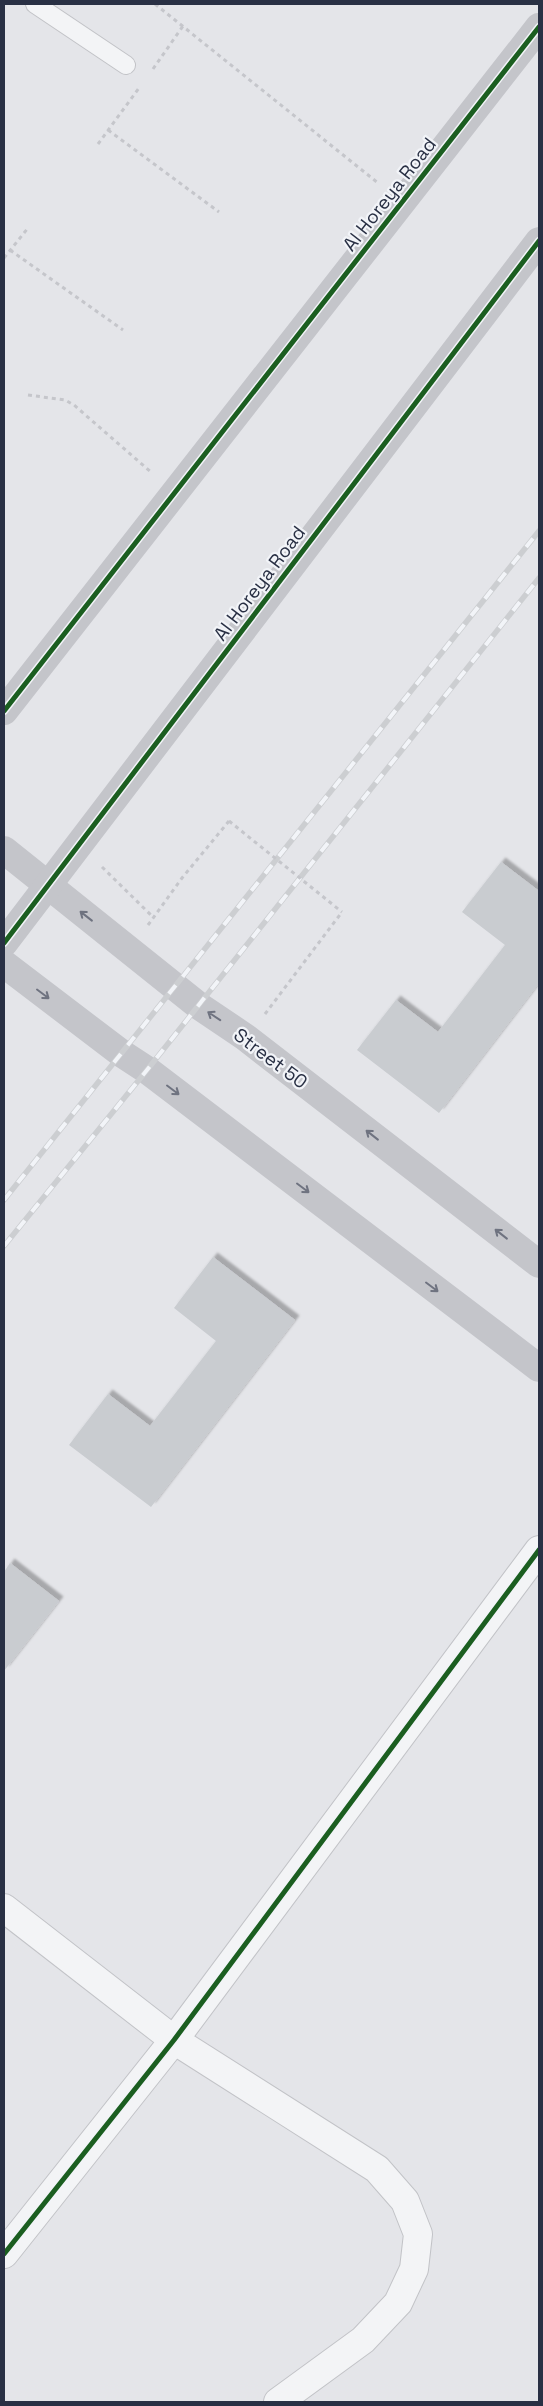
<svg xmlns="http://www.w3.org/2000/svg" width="543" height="2406" font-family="'Space Grotesk',sans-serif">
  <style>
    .building { fill: #c9ccd0; filter: url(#shadow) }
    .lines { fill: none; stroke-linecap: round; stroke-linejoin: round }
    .lane-casing { stroke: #c2c3c7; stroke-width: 20 }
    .street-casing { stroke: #c2c3c7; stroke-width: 30 }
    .path { stroke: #c5c6cb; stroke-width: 3; stroke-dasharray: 4 4; stroke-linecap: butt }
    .lane { stroke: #f3f4f6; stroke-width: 18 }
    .street { stroke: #f3f4f6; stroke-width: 28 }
    .secondary { stroke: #c4c5ca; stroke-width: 28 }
    .rail-casing { stroke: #ccced1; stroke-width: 5.5 }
    .rail { stroke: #f2f4f8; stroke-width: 4; stroke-dasharray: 11; stroke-linecap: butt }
    .path-bridge { stroke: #c5c6cb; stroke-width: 3; stroke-dasharray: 4 4; stroke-linecap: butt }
    .cycleway-casing { stroke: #f2f4f8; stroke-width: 8 }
    .cycleway { stroke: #1b5e20; stroke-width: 5 }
    .oneway { stroke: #6f7380 }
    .labels { text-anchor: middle; stroke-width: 4.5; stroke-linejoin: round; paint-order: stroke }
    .street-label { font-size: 19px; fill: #293044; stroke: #f2f4f8 }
  </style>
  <defs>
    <filter id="shadow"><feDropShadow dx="4.5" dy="-4.5" stdDeviation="1" flood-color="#0004"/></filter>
  </defs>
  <rect width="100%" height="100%" fill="#e4e5e9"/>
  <!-- building -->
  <g class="building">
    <polygon points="501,862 539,891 539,983 439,1113 357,1050 396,1000 438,1032 505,945 462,912"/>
    <polygon points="213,1257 295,1320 151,1507 69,1445 108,1394 150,1426 216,1341 174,1308"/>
    <polygon points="10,1563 59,1601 4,1671 4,1572"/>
  </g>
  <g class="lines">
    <!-- lane casing -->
    <g class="lane-casing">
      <polyline id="lane" points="35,4 126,65"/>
    </g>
    <!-- street casing -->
    <g class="street-casing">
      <g id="street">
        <polyline points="4,1908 174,2040 377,2169 405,2201 418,2234 414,2269 398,2303 363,2340 278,2402"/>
        <polyline points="4,2254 174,2040 539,1550"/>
      </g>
    </g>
    <!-- path -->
    <g class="path">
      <polyline points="155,4 378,183"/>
      <polyline points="153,69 183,26"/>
      <polyline points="108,130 219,212"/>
      <polyline points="98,144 139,88"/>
      <polyline points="10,250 123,330"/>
      <polyline points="4,258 28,228"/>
      <polyline points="28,395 65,400 74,405 152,473"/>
      <polyline points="102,867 153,917"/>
      <polyline points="148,925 182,878 229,821"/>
      <polyline points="265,1014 342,912"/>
    </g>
    <!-- lane -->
    <use href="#lane" class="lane"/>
    <!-- street -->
    <use href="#street" class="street"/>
    <!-- secondary -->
    <g class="secondary">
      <polyline points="4,711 539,27"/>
      <polyline points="4,850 199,1006 245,1037 539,1264"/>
      <polyline points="4,943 539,241"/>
      <polyline points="4,964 121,1053 147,1070 539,1368"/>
    </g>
    <!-- rail casing -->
    <g class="rail-casing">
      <g id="rail">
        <polyline points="4,1200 539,531"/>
        <polyline points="4,1246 147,1070 539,578"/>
      </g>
    </g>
    <!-- rail -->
    <use href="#rail" class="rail"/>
    <!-- path-bridge -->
    <polyline class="path-bridge" points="229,821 342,912"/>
    <!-- cycleway casing -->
    <g class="cycleway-casing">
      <g id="cycleway">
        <polyline points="4,711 539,27"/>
        <polyline points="4,943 539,241"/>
        <polyline points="4,2254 174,2040 539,1550"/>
      </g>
    </g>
    <!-- cycleway -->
    <use href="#cycleway" class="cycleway"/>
  </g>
  <!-- one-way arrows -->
  <defs><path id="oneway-shaft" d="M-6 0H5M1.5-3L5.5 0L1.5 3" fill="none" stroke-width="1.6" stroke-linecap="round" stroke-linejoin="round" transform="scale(1.25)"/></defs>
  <g class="oneway">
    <use href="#oneway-shaft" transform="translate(86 916) rotate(-142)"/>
    <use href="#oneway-shaft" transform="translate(43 994) rotate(37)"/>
    <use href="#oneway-shaft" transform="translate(214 1016) rotate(-146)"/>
    <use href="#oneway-shaft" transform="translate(173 1090) rotate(37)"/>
    <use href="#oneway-shaft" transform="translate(372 1135) rotate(-142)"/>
    <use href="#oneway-shaft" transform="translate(303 1188) rotate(37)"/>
    <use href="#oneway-shaft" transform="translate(501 1234) rotate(-142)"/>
    <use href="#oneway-shaft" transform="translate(432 1287) rotate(37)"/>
  </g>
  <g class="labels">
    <!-- street labels -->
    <g class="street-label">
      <text transform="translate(389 194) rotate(-52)" y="7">Al Horeya Road</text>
      <text transform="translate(259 583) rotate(-53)" y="7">Al Horeya Road</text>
      <text transform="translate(271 1058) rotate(37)" y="7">Street 50</text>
    </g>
  </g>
  <!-- border -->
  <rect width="543" height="2406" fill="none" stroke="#293044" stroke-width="10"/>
</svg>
